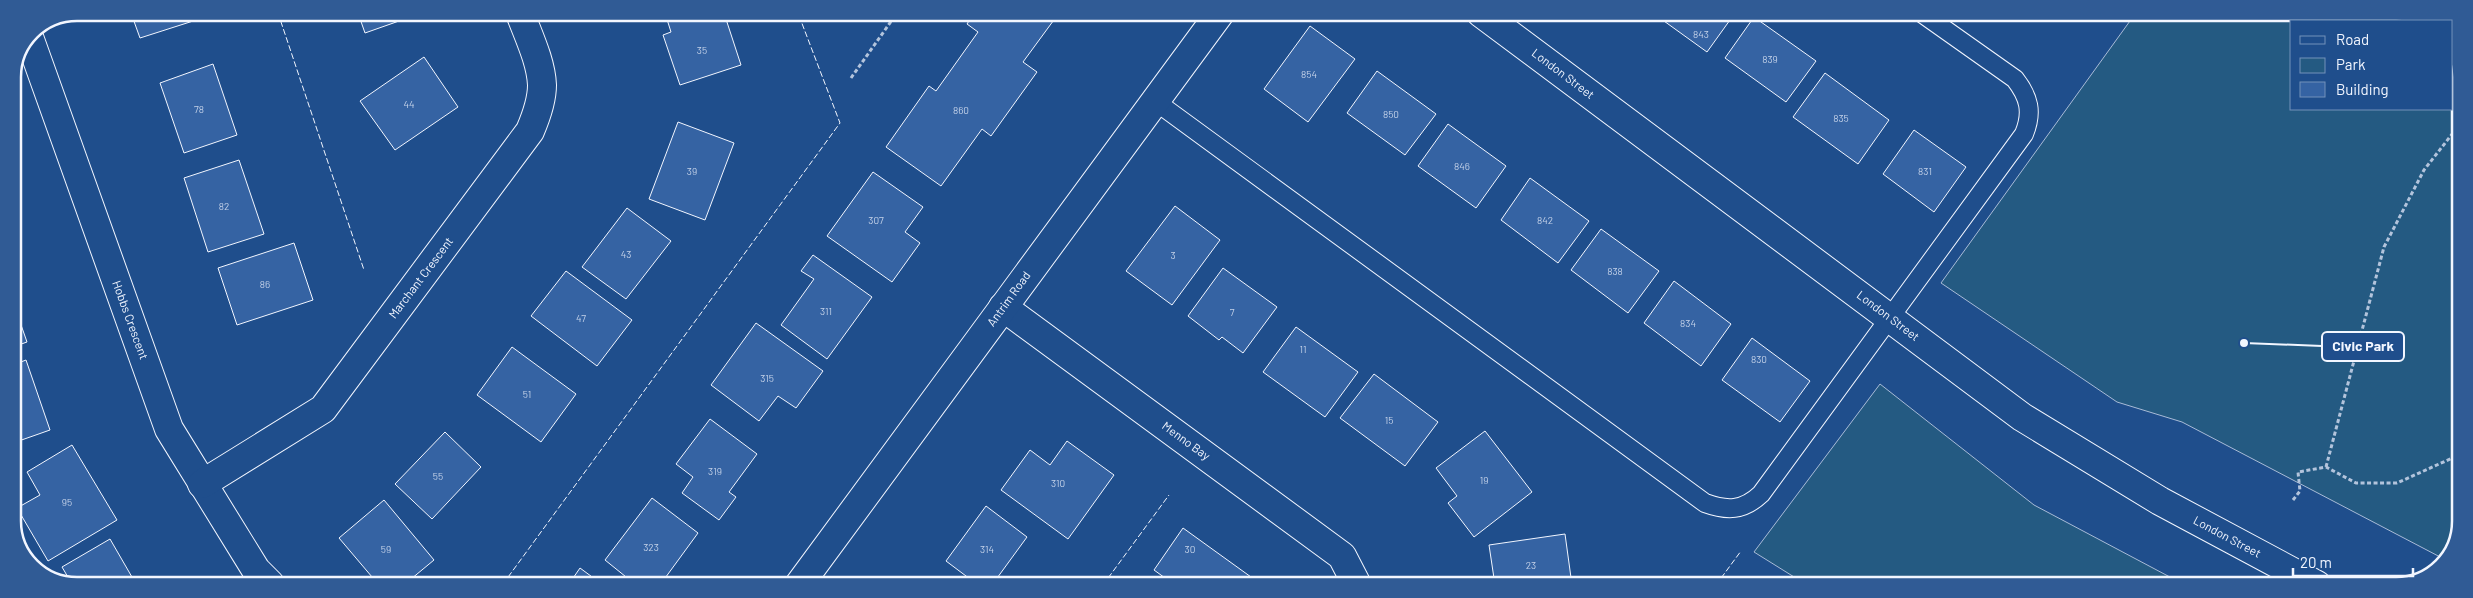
<svg xmlns="http://www.w3.org/2000/svg" width="2473" height="598" font-family="Barlow,sans-serif">
  <style>
    .green { fill: #245a82; stroke: #a8bbd7 }
    .building { fill: #3563a3; stroke: #f2f6ff }
    .lines { fill: none; stroke-linecap: round; stroke-linejoin: round }
    .service-casing { stroke: #f2f6ff; stroke-width: 20 }
    .minor-casing { stroke: #f2f6ff; stroke-width: 30 }
    .tertiary-casing { stroke: #f2f6ff; stroke-width: 30 }
    .path { stroke: #b3c4dc; stroke-width: 3; stroke-dasharray: 4 2.5; stroke-linecap: butt }
    .service { stroke: #1f4e8c; stroke-width: 18 }
    .minor { stroke: #1f4e8c; stroke-width: 28 }
    .tertiary { stroke: #1f4e8c; stroke-width: 28 }
    .fence { stroke: #f2f6ff; stroke-width: 1; stroke-dasharray: 6 2.5; stroke-linecap: butt }
    .labels { text-anchor: middle; stroke-width: 4; stroke-linejoin: round; paint-order: stroke }
    .number-label { font-size: 10px; fill: #c3d1e8 }
    .street-label { font-size: 12px; fill: #f2f6ff; stroke: #1f4e8c }
    .rim { fill: none; stroke: #f2f6ff; stroke-width: 2.5 }
    .leader { fill: none; stroke: #f2f6ff; stroke-width: 2 }
    .callout-dot { fill: #f2f6ff; stroke: #1f4e8c; stroke-width: 2 }
    .callout { fill: #1f4e8c; stroke: #f2f6ff; stroke-width: 2 }
    .callout-label { font-size: 14px; text-anchor: middle; font-weight: bold; fill: #f2f6ff }
  </style>
  <rect width="100%" height="100%" fill="#1f4e8c"/>
  <!-- green -->
  <g class="green">
    <polygon points="2135,14 2409,14 2422,21 2292,21 2292,109 2452,109 2452,52 2460,72 2459,534 2444,559 2182,422 2117,402 1941,283"/>
    <polygon points="1880,384 2034,505 2185,585 1807,585 1754,552"/>
  </g>
  <!-- building -->
  <g class="building">
    <polygon points="131,13 214,13 215,14 140,38"/>
    <polygon points="358,13 415,13 416,15 365,33"/>
    <polygon points="665,13 724,13 741,65 680,85 663,35 671,32"/>
    <polygon points="974,13 1059,13 1023,62 1037,72 991,136 982,129 941,186 886,147 929,86 936,91 978,32 967,24"/>
    <polygon points="1659,13 1735,13 1707,52 1657,16"/>
    <polygon points="1754,17 1816,61 1786,102 1725,58"/>
    <polygon points="1310,26 1355,59 1308,122 1264,89"/>
    <polygon points="424,57 458,107 395,150 360,101"/>
    <polygon points="213,64 237,135 184,153 160,83"/>
    <polygon points="1377,71 1436,114 1405,155 1347,113"/>
    <polygon points="1825,73 1889,120 1858,164 1793,117"/>
    <polygon points="678,122 734,143 705,220 649,199"/>
    <polygon points="1448,124 1506,166 1476,208 1418,166"/>
    <polygon points="1914,130 1966,167 1934,212 1883,174"/>
    <polygon points="239,160 264,234 208,252 184,178"/>
    <polygon points="873,172 923,207 905,232 920,243 892,282 827,236"/>
    <polygon points="1530,178 1589,221 1558,263 1501,220"/>
    <polygon points="1175,206 1220,240 1172,305 1126,271"/>
    <polygon points="627,208 671,241 626,299 582,267"/>
    <polygon points="1601,229 1659,271 1628,313 1571,270"/>
    <polygon points="294,243 313,300 237,325 218,268"/>
    <polygon points="813,255 872,297 827,359 781,325 814,279 801,271"/>
    <polygon points="1223,268 1277,307 1243,353 1222,337 1219,340 1188,316"/>
    <polygon points="566,271 632,320 597,366 531,316"/>
    <polygon points="1674,281 1731,324 1701,366 1644,323"/>
    <polygon points="13,302 27,342 13,347"/>
    <polygon points="756,323 823,371 796,408 778,396 759,421 711,385"/>
    <polygon points="1296,327 1358,372 1325,417 1263,372"/>
    <polygon points="1752,338 1810,381 1780,422 1722,380"/>
    <polygon points="512,347 576,394 541,442 477,395"/>
    <polygon points="26,360 50,430 13,443 13,365"/>
    <polygon points="1374,374 1438,422 1405,466 1340,418"/>
    <polygon points="710,419 757,454 729,492 736,497 719,520 682,493 693,477 676,464"/>
    <polygon points="1485,431 1532,492 1474,537 1448,503 1457,496 1436,468"/>
    <polygon points="445,432 481,467 432,519 395,484"/>
    <polygon points="1067,441 1114,475 1068,539 1001,490 1030,450 1050,465"/>
    <polygon points="72,445 117,520 48,561 17,508 40,495 27,472"/>
    <polygon points="652,498 698,533 660,585 636,585 605,560"/>
    <polygon points="384,500 434,560 405,584 378,584 339,538"/>
    <polygon points="986,506 1027,537 992,585 978,585 946,561"/>
    <polygon points="1183,528 1251,577 1245,585 1171,585 1172,583 1154,570"/>
    <polygon points="1565,534 1572,585 1495,585 1489,545"/>
    <polygon points="110,539 136,584 72,584 62,567"/>
    <polygon points="580,568 603,585 569,584"/>
    <polygon points="935,580 942,585 931,585"/>
  </g>
  <g class="lines">
    <!-- service casing -->
    <g class="service-casing">
      <path id="service" d="M1155 101 1705 503C1727 511 1743 511 1761 494L2024 134C2033 112 2029 97 2015 79L1923 14"/>
    </g>
    <!-- minor casing -->
    <g class="minor-casing">
      <g id="minor">
        <polyline points="29,37 169,429 256,570 270,584"/>
        <polyline points="1003,307 1342,556 1357,585"/>
        <path d="M202 484 323 409 530 131C536 117 542 101 542 85 541 61 528 35 520 13"/>
        <polyline points="799,585 1220,13"/>
      </g>
    </g>
    <!-- tertiary casing -->
    <g class="tertiary-casing">
      <polyline id="tertiary" points="1481,13 2022,417 2160,501 2317,585"/>
    </g>
    <!-- path -->
    <g class="path">
      <polyline points="851,78 897,13"/>
      <polyline points="2326,467 2384,247 2424,170 2460,124"/>
      <polyline points="2293,500 2300,491 2298,472 2326,467 2356,483 2397,483 2459,455"/>
    </g>
    <!-- service -->
    <use href="#service" class="service"/>
    <!-- minor -->
    <use href="#minor" class="minor"/>
    <!-- tertiary -->
    <use href="#tertiary" class="tertiary"/>
    <!-- fence -->
    <g class="fence">
      <polyline points="278,13 364,270"/>
      <polyline points="503,584 840,123 798,13"/>
      <polyline points="1103,585 1169,495"/>
      <polyline points="1716,585 1741,551"/>
    </g>
  </g>
  <g class="labels">
    <!-- number labels -->
    <g class="number-label">
      <text x="1701" y="38">843</text>
      <text x="702" y="54">35</text>
      <text x="1770" y="63">839</text>
      <text x="1309" y="78">854</text>
      <text x="409" y="108">44</text>
      <text x="199" y="113">78</text>
      <text x="961" y="114">860</text>
      <text x="1391" y="118">850</text>
      <text x="1841" y="122">835</text>
      <text x="1462" y="170">846</text>
      <text x="692" y="175">39</text>
      <text x="1925" y="175">831</text>
      <text x="224" y="210">82</text>
      <text x="876" y="224">307</text>
      <text x="1545" y="224">842</text>
      <text x="626" y="258">43</text>
      <text x="1173" y="259">3</text>
      <text x="1615" y="275">838</text>
      <text x="265" y="288">86</text>
      <text x="826" y="315">311</text>
      <text x="1232" y="316">7</text>
      <text x="581" y="322">47</text>
      <text x="1688" y="327">834</text>
      <text x="1303" y="353">11</text>
      <text x="1759" y="363">830</text>
      <text x="767" y="382">315</text>
      <text x="527" y="398">51</text>
      <text x="1389" y="424">15</text>
      <text x="715" y="475">319</text>
      <text x="438" y="480">55</text>
      <text x="1484" y="484">19</text>
      <text x="1058" y="487">310</text>
      <text x="67" y="506">95</text>
      <text x="651" y="551">323</text>
      <text x="386" y="553">59</text>
      <text x="987" y="553">314</text>
      <text x="1190" y="553">30</text>
      <text x="1531" y="569">23</text>
    </g>
    <!-- street labels -->
    <g class="street-label">
      <text transform="translate(1563 74) rotate(37)" y="4">London Street</text>
      <text transform="translate(421 278) rotate(-53)" y="4">Marchant Crescent</text>
      <text transform="translate(1009 299) rotate(-54)" y="4">Antrim Road</text>
      <text transform="translate(1888 316) rotate(37)" y="4">London Street</text>
      <text transform="translate(130 320) rotate(70)" y="4">Hobbs Crescent</text>
      <text transform="translate(1186 441) rotate(36)" y="4">Menno Bay</text>
      <text transform="translate(2227 537) rotate(28)" y="4">London Street</text>
    </g>
  </g>
  <!-- crop -->
  <path d="M0 0H2473V598H0ZM77 21H2396A56 56 0 0 1 2452 77V521A56 56 0 0 1 2396 577H77A56 56 0 0 1 21 521V77A56 56 0 0 1 77 21Z" fill="#305b95" fill-rule="evenodd"/>
  <path class="rim" d="M77 21H2396A56 56 0 0 1 2452 77V521A56 56 0 0 1 2396 577H77A56 56 0 0 1 21 521V77A56 56 0 0 1 77 21Z"/>
  <!-- callouts -->
  <path class="leader" d="M2244 343L2322 346"/>
  <circle class="callout-dot" cx="2244" cy="343" r="5"/>
  <rect class="callout" x="2322" y="332" width="82" height="29" rx="5"/>
  <g class="callout-label">
    <text x="2363" y="351">Civic Park</text>
  </g>
  <!-- legend -->
  <rect x="2290" y="20" width="162" height="90" fill="#1f4e8c" stroke="#7391ba"/>
  <rect x="2300" y="36" width="25" height="8" fill="#1f4e8c" stroke="#7391ba"/>
  <text x="2336" y="45" font-size="15" fill="#f2f6ff">Road</text>
  <rect x="2300" y="58" width="25" height="15" fill="#245a82" stroke="#7391ba"/>
  <text x="2336" y="70" font-size="15" fill="#f2f6ff">Park</text>
  <rect x="2300" y="82" width="25" height="15" fill="#3563a3" stroke="#7391ba"/>
  <text x="2336" y="95" font-size="15" fill="#f2f6ff">Building</text>
  <!-- scale -->
  <path d="M2293 568v8h120v-8" fill="none" stroke="#f2f6ff" stroke-width="2.5"/>
  <text x="2300" y="568" font-size="15" fill="#f2f6ff" stroke="#1f4e8c" stroke-width="4" paint-order="stroke">20 m</text>
</svg>
